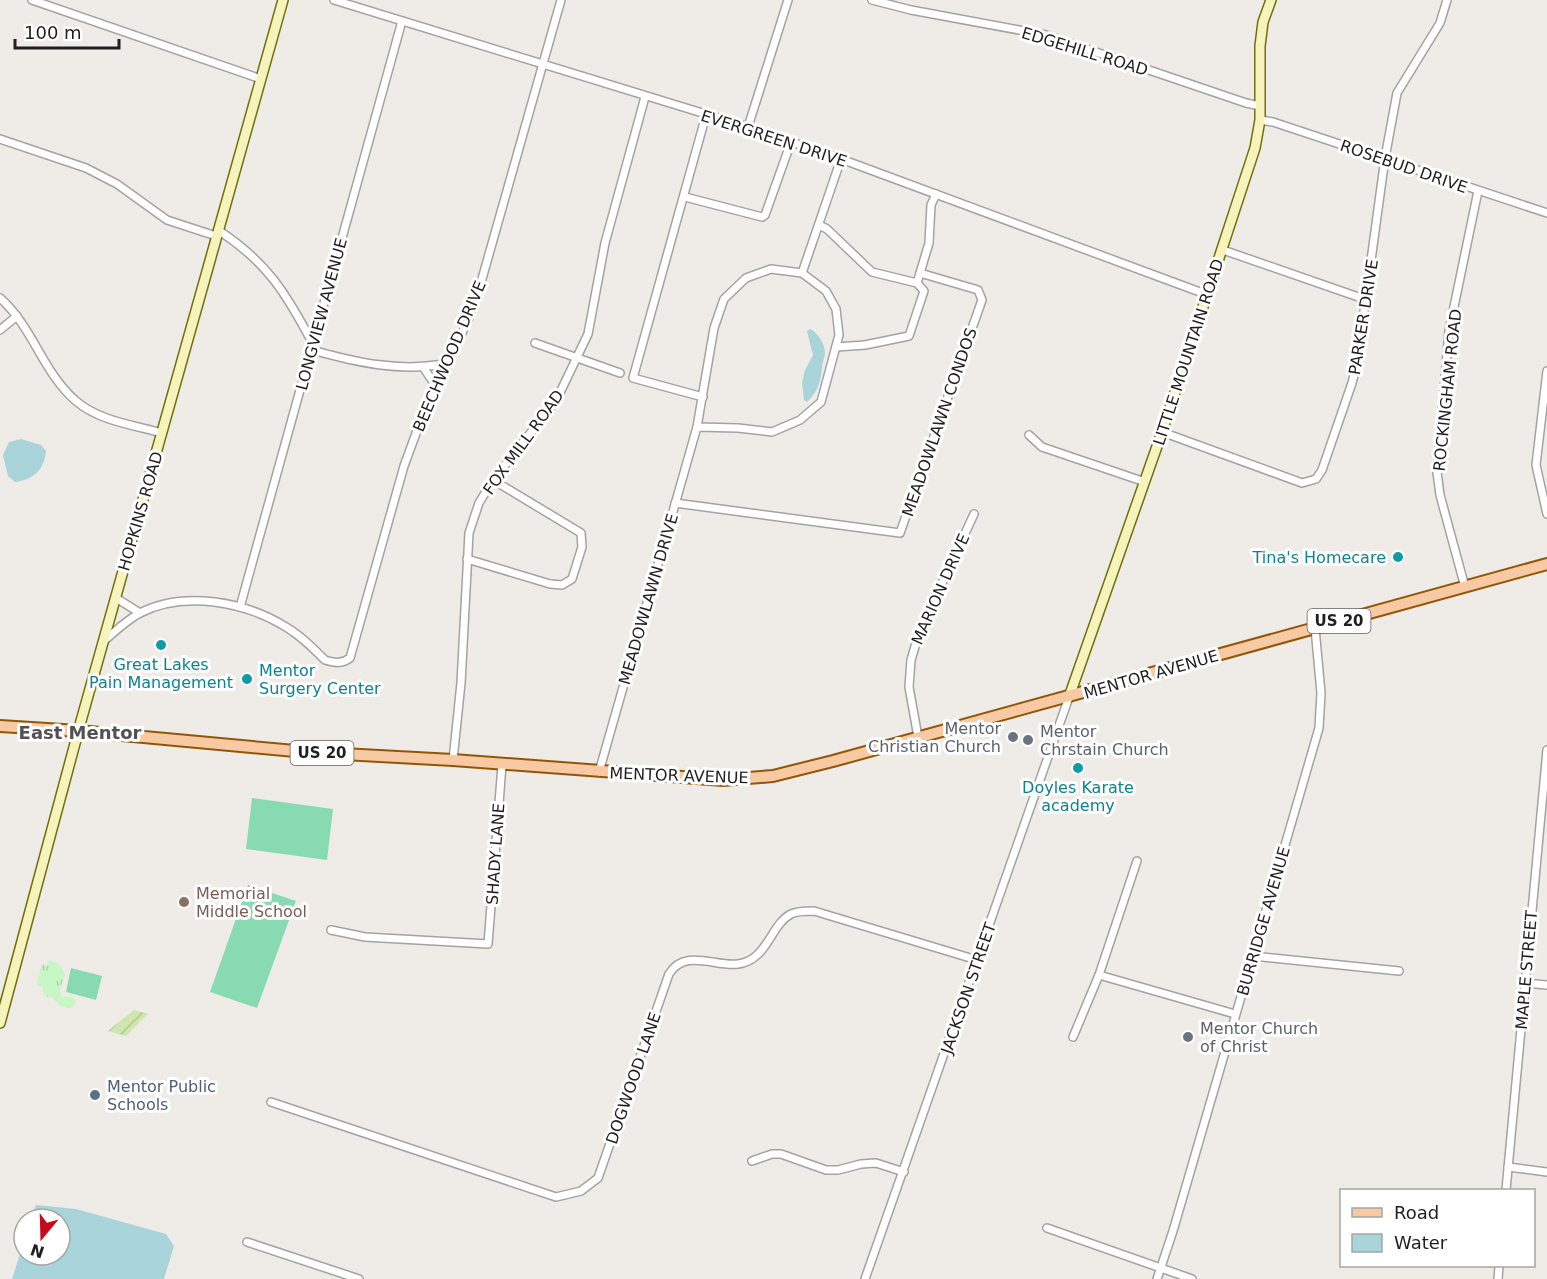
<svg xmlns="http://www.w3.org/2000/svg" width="1547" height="1279" font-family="'DejaVu Sans',sans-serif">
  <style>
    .park { fill: url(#park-tufts) }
    .garden { fill: url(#garden-furrows) }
    .pitch { fill: #88dab2 }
    .water { fill: #a8d4da }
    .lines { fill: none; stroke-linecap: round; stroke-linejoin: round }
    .street-casing { stroke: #a3a3a3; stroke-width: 10 }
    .secondary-casing { stroke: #70710b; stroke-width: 12 }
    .primary-casing { stroke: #915708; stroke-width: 14 }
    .street { stroke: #fff; stroke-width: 7 }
    .secondary { stroke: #f6f3bd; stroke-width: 9 }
    .primary { stroke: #f7caa3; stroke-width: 10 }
    .culture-dot { fill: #0f9aa8; stroke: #fff; stroke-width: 2 }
    .worship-dot { fill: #6b7280; stroke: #fff; stroke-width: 2 }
    .education-dot { fill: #8d6e63; stroke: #fff; stroke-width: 2 }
    .service-dot { fill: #5c6f8a; stroke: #fff; stroke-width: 2 }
    .labels { text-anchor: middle; stroke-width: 6; stroke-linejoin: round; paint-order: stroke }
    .shield { fill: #fff; stroke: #626262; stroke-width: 1.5 }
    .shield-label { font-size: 15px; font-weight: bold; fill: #1f1f1f }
    .street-label { font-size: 16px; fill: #1f1f1f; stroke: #fff }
    .culture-label { font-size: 16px; fill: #0d838f; stroke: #fff }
    .worship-label { font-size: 16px; fill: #5b616d; stroke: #fff; text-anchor: start }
    .education-label { font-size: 16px; fill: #785e54; stroke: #fff; text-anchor: start }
    .service-label { font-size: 16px; fill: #4e5e75; stroke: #fff; text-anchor: start }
    .neighbourhood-label { font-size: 18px; font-weight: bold; fill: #525252; stroke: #fff }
  </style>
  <defs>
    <pattern id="park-tufts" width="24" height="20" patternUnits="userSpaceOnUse" patternTransform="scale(1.5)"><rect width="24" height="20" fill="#c6f7c5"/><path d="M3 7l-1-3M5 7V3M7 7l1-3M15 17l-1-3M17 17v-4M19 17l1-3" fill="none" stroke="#aad3a9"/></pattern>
    <pattern id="garden-furrows" width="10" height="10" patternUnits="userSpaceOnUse" patternTransform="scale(1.5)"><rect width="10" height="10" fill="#cfe6ae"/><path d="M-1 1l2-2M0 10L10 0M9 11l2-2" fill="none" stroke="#b1c595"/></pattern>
  </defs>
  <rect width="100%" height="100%" fill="#efebe6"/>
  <!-- park -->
  <path class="park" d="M50 960 60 965 65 975C62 984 58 990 62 997L71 996 76 1002 73 1007 69 1008 61 1006 50 996 46 997 43 993V987L37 985 42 964 46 966Z"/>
  <!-- garden -->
  <polygon class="garden" points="134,1010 148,1014 126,1036 108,1031"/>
  <!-- pitch -->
  <g class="pitch">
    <polygon points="252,798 333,809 327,860 246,849"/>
    <polygon points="248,885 296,901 257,1008 210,992"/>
    <polygon points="71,968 102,976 96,1000 66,992"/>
  </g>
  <!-- water -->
  <g class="water">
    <path d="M810 329C818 333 825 344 825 353 825 358 822 362 822 367 821 381 818 392 807 402L804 400 802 383 805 370 813 355 807 331Z"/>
    <path d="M21 439 41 445 46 451C44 470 33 480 15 482L8 476 3 455 9 442Z"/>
    <polygon points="36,1205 76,1209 166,1234 174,1246 164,1279 12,1279 24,1242 24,1255 60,1255 60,1219 31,1219"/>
  </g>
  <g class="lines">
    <!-- street casing -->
    <g class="street-casing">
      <g id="street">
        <polyline points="32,0 261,79"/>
        <polyline points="334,0 748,127 841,159 1208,295"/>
        <polyline points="872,0 911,10 1046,35 1246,103 1260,106"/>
        <polyline points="1260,120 1273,122 1547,213"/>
        <polyline points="748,127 788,0"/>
        <polyline points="0,139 86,168 117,184 167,220 216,236"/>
        <polyline points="685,197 762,217 765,215 791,142"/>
        <path d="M218 230C267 262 286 293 313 344"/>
        <polyline points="1223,250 1367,300"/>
        <polyline points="802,273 841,159"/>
        <polyline points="920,273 929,243 931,205 936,194"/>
        <path d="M0 298C33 327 43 373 76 401 99 421 134 425 162 433"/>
        <polyline points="0,330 17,316"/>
        <polyline points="535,343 620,373"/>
        <polyline points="836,347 865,345 909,336 924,291 917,283"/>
        <path d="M312 350C355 362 402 373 447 363"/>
        <polyline points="423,367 436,386"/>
        <polyline points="1547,371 1536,465 1547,514"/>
        <polyline points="703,397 633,378 706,115"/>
        <polyline points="1162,432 1302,483 1316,479 1322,470 1352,383 1357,363 1385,158 1397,93 1440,23 1447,0"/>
        <polyline points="1029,435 1042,447 1145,482"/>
        <polyline points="675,503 900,533 982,300 978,290 920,273 917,283 872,272 827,229 819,225"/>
        <polyline points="467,559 550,584 562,585 572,579 582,547 581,533 493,480"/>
        <polyline points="1465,587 1440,495 1437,472 1449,331 1478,191"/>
        <polyline points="116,598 140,613"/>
        <polyline points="240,607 402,21"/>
        <path d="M104 641C115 631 127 620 140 613 184 590 246 602 286 627 301 636 313 648 325 660 335 663 342 664 350 658L404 466 422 417 469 318 482 279 561 0"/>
        <polyline points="918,737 909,687 911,660 919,633 974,514"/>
        <polyline points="453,760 461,683 469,533 479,503 493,480 556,401 588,334 605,243 645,97"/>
        <polyline points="599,772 697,427 714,328 724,299 746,278 771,269 802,273 826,291 836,309 839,335 821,402 800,420 772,432 738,428 697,427"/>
        <polyline points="331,930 365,937 488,944 502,765"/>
        <polyline points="1253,956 1399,971"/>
        <polyline points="1099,975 1235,1014"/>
        <polyline points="1524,983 1547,985"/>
        <polyline points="1073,1037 1099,975 1137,861"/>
        <path d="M271 1102 556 1197 581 1191 598 1178 669 974C685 948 715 967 738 964 768 960 770 925 791 914 797 911 808 911 814 911L977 960"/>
        <polyline points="752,1161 772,1154 781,1154 826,1170 838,1170 861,1164 876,1163 904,1172"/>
        <polyline points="1508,1167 1547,1172"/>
        <polyline points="1506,1190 1547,750"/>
        <polyline points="1047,1228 1192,1279"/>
        <polyline points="247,1242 359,1279"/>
        <polyline points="865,1279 1069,697"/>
        <polyline points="1157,1279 1173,1231 1319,728 1321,693 1315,628"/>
        <polyline points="1498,1279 1499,1266"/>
      </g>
    </g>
    <!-- secondary casing -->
    <g class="secondary-casing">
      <g id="secondary">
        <polyline points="1069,697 1162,432 1255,148 1260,120 1260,46 1263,22 1271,0"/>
        <polyline points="0,1023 81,721 283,0"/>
      </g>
    </g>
    <!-- primary casing -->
    <g class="primary-casing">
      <polyline id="primary" points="0,726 79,731 306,752 453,760 723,780 773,776 833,761 1547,564"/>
    </g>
    <!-- street -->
    <use href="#street" class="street"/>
    <!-- secondary -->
    <use href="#secondary" class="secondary"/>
    <!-- primary -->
    <use href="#primary" class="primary"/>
  </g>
  <!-- markers -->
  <g class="culture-dot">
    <circle cx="1398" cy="557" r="6"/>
    <circle cx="161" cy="645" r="6"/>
    <circle cx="247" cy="679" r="6"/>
    <circle cx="1078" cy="768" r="6"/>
  </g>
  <g class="worship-dot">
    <circle cx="1013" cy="737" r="6"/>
    <circle cx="1028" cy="740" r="6"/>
    <circle cx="1188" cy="1037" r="6"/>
  </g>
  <circle class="education-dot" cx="184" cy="902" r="6"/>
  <circle class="service-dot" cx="95" cy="1095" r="6"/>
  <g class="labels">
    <!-- shield labels -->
    <g class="shield">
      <rect x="1307.5" y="609" width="63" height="24" rx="4.5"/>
      <rect x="290.5" y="741" width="63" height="24" rx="4.5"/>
    </g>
    <g class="shield-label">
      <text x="1339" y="626">US 20</text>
      <text x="322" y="758">US 20</text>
    </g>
    <!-- street labels -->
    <g class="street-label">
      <text transform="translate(1085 51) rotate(17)" y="6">EDGEHILL ROAD</text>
      <text transform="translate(774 138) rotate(18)" y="6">EVERGREEN DRIVE</text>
      <text transform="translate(1404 166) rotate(19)" y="6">ROSEBUD DRIVE</text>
      <text transform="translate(321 314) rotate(-75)" y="6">LONGVIEW AVENUE</text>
      <text transform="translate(1363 317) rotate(-81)" y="6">PARKER DRIVE</text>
      <text transform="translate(1188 352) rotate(-72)" y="6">LITTLE MOUNTAIN ROAD</text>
      <text transform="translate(449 356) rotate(-67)" y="6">BEECHWOOD DRIVE</text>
      <text transform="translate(1447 390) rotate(-84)" y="6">ROCKINGHAM ROAD</text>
      <text transform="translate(939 422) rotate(-71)" y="6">MEADOWLAWN CONDOS</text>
      <text transform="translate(523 442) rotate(-54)" y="6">FOX MILL ROAD</text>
      <text transform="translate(140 511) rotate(-74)" y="6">HOPKINS ROAD</text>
      <text transform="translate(940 589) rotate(-66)" y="6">MARION DRIVE</text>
      <text transform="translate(648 599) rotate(-74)" y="6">MEADOWLAWN DRIVE</text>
      <text transform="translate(1151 674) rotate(-16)" y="6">MENTOR AVENUE</text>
      <text transform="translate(679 775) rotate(2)" y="6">MENTOR AVENUE</text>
      <text transform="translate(495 854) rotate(-86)" y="6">SHADY LANE</text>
      <text transform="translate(1263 921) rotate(-74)" y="6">BURRIDGE AVENUE</text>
      <text transform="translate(1526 970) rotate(-85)" y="6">MAPLE STREET</text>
      <text transform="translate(968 988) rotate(-71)" y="6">JACKSON STREET</text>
      <text transform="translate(633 1078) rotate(-71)" y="6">DOGWOOD LANE</text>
    </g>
    <!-- culture labels -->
    <g class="culture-label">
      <text x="1386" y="563" text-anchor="end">Tina's Homecare</text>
      <text x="161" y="670">Great Lakes<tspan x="161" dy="18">Pain Management</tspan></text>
      <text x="259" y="676" text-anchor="start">Mentor<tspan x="259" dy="18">Surgery Center</tspan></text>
      <text x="1078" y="793">Doyles Karate<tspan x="1078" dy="18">academy</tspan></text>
    </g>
    <!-- worship labels -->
    <g class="worship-label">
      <text x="1001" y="734" text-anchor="end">Mentor<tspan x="1001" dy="18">Christian Church</tspan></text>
      <text x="1040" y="737">Mentor<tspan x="1040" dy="18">Chrstain Church</tspan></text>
      <text x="1200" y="1034">Mentor Church<tspan x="1200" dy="18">of Christ</tspan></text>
    </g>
    <!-- education labels -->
    <g class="education-label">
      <text x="196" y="899">Memorial<tspan x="196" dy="18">Middle School</tspan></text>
    </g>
    <!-- service labels -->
    <g class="service-label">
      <text x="107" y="1092">Mentor Public<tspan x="107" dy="18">Schools</tspan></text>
    </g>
    <!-- neighbourhood labels -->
    <g class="neighbourhood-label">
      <text x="80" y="739">East Mentor</text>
    </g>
  </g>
  <!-- legend -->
  <rect x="1340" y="1189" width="195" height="78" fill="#ffffff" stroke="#a5a5a5" stroke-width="1.5"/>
  <rect x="1352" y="1208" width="30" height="9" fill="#f7caa3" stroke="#a5a5a5" stroke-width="1.5"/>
  <text x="1394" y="1219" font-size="18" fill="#1f1f1f">Road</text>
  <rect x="1352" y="1234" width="30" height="18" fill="#a8d4da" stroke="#a5a5a5" stroke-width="1.5"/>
  <text x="1394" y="1249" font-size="18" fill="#1f1f1f">Water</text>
  <!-- north arrow -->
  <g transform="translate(42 1237) rotate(199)"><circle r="28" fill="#ffffff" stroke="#a5a5a5" stroke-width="1.5"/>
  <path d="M0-4.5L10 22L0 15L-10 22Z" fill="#c30b1d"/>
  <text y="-9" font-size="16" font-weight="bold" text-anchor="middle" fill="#1f1f1f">N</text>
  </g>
  <!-- scale -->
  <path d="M15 39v9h104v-9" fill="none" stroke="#1f1f1f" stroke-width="3"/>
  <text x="24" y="39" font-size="18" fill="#1f1f1f" stroke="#ffffff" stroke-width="4.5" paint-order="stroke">100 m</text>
</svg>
